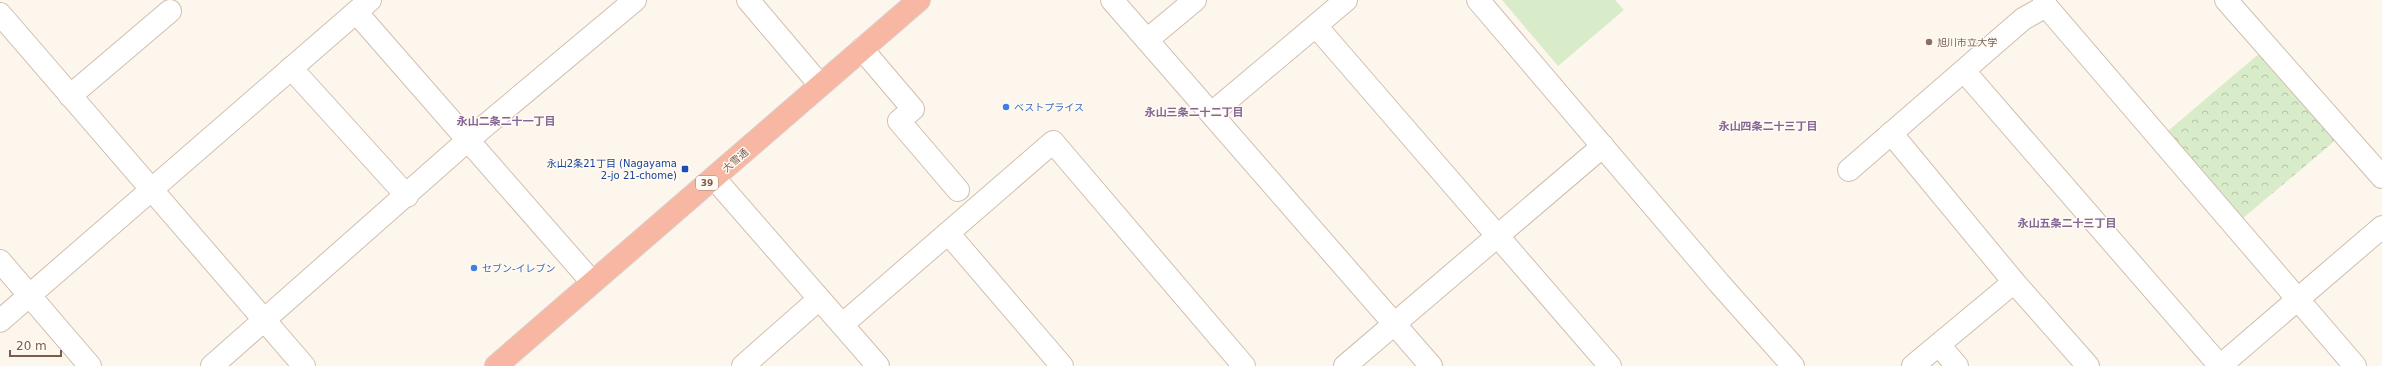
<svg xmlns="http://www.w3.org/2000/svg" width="2382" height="366" font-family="'DejaVu Sans','Noto Sans JP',sans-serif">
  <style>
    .grass { fill: #d8ecc9 }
    .park { fill: url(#park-crowns) }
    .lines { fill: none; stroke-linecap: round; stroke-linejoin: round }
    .minor-casing { stroke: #d1beb0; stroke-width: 24 }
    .highway-casing { stroke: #dad1cd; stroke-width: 24 }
    .minor { stroke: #fff; stroke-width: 22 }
    .highway { stroke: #f7b7a3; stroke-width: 22 }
    .education-dot { fill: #8d6e63; stroke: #fffaf3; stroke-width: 1.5 }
    .shop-dot { fill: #3f7fe0; stroke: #fffaf3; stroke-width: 1.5 }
    .transit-dot { fill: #1a4fb4; stroke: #fffaf3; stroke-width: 1.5 }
    .labels { text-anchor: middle; stroke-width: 3; stroke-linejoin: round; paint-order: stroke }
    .shield { fill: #fffaf3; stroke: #a28b7f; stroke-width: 1 }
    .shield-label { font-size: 9px; font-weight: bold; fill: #7a5c4d }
    .education-label { font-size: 10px; fill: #785e54; stroke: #fffaf3; text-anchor: start }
    .shop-label { font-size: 10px; fill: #366cbe; stroke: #fffaf3; text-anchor: start }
    .street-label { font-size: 10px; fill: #7a5c4d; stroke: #fffaf3 }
    .transit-label { font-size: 10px; fill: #164399; stroke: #fffaf3; text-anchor: end }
    .neighbourhood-label { font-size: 11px; font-weight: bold; fill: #846695; stroke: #fffaf3 }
  </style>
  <defs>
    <pattern id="park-crowns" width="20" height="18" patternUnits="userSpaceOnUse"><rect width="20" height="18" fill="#d8ecc9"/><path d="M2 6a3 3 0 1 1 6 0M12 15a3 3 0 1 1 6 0" fill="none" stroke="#b4c2a5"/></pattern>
  </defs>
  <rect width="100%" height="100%" fill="#fdf6ec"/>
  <!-- grass -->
  <polygon class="grass" points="1502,0 1615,0 1624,10 1558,66"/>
  <!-- park -->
  <polygon class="park" points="2261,52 2336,140 2243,218 2168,131"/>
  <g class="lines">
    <!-- minor casing -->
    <g class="minor-casing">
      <g id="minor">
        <polyline points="748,0 820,85"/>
        <polyline points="1112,0 1431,366"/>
        <polyline points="1478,0 1719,283 1793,366"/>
        <polyline points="2044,0 2046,6 2355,366"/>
        <polyline points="2226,0 2382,177"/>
        <polyline points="356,12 592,282"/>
        <polyline points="0,14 304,366"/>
        <polyline points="1316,26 1610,366"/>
        <polyline points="1147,40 1195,0"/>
        <polyline points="862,49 913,109 899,121 958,190"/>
        <polyline points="291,68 407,196"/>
        <polyline points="1964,71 2220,366"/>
        <polyline points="70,96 170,11"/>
        <polyline points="1212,113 1346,0"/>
        <polyline points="1891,133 2014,282 2088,366"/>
        <polyline points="1849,170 2023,19 2046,6"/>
        <polyline points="714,178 878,366"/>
        <polyline points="948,233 1062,366"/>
        <polyline points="0,261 90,366"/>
        <polyline points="0,321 370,0"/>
        <polyline points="843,324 1053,142 1244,366"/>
        <polyline points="1939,345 1957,366"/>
        <polyline points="212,366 468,140 635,0"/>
        <polyline points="743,366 819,299"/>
        <polyline points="1345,366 1603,146"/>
        <polyline points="1913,366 2014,282"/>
        <polyline points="2220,366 2382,227"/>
      </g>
    </g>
    <!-- highway casing -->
    <g class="highway-casing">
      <polyline id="highway" points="496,366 919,0"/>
    </g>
    <!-- minor -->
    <use href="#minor" class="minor"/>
    <!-- highway -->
    <use href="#highway" class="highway"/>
  </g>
  <!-- markers -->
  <circle class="education-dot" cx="1929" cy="42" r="4"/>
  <g class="shop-dot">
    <circle cx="1006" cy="107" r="4"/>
    <circle cx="474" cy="268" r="4"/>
  </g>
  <rect class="transit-dot" x="681" y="165" width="8" height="8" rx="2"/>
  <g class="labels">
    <!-- shield labels -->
    <rect class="shield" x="696" y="176" width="22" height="14" rx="3"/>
    <g class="shield-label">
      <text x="707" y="186">39</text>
    </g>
    <!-- education labels -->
    <g class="education-label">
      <text x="1937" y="46">旭川市立大学</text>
    </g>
    <!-- shop labels -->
    <g class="shop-label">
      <text x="1014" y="111">ベストプライス</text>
      <text x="482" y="272">セブン-イレブン</text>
    </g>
    <!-- street labels -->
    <g class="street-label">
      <text transform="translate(735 160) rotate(-41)" y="4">大雪通</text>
    </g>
    <!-- transit labels -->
    <g class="transit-label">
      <text x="677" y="167">永山2条21丁目 (Nagayama<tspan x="677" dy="12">2-jo 21-chome)</tspan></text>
    </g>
    <!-- neighbourhood labels -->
    <g class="neighbourhood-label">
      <text x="1194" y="116">永山三条二十二丁目</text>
      <text x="506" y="125">永山二条二十一丁目</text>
      <text x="1768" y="130">永山四条二十三丁目</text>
      <text x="2067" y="227">永山五条二十三丁目</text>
    </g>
  </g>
  <!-- scale -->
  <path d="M10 350v6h51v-6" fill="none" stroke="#7a5c4d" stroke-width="2"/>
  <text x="16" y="350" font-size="12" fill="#7a5c4d" stroke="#fffaf3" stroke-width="3" paint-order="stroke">20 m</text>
</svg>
